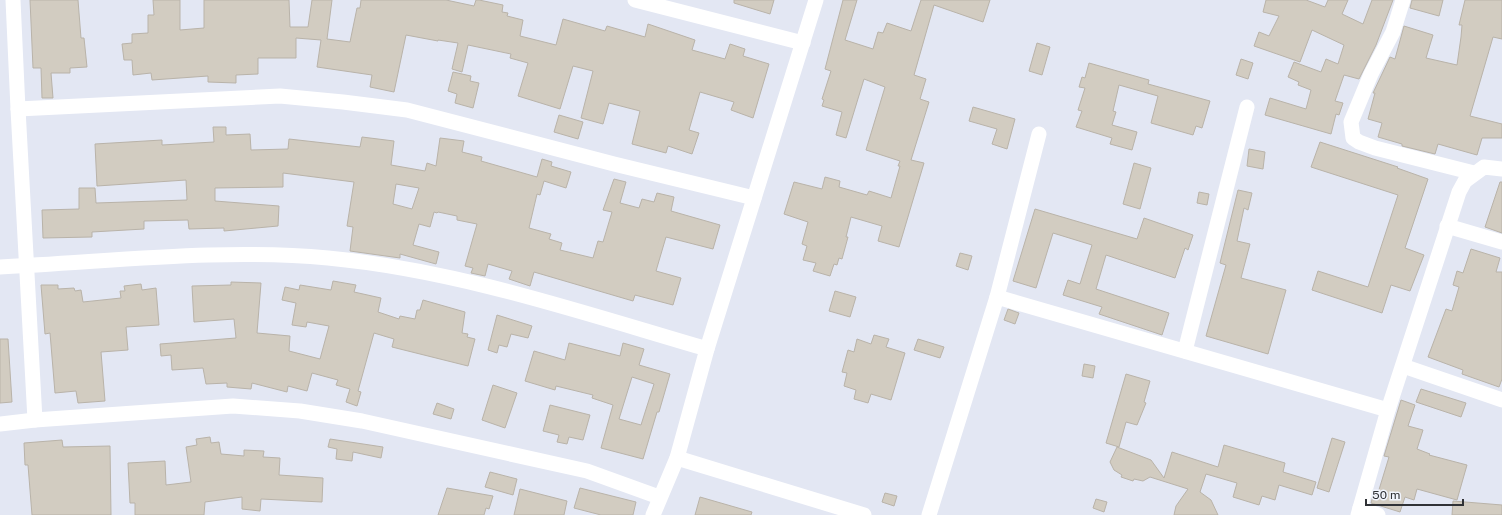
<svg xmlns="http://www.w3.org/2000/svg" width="1502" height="515" font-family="'Public Sans',sans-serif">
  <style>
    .building { fill: #d2ccc1; stroke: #b9b3a9; fill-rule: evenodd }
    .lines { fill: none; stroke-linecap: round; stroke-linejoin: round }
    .minor { stroke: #fff; stroke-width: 15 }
  </style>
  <rect width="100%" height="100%" fill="#e3e7f3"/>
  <!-- building -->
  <g class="building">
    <polygon points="30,0 78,0 81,38 84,38 87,67 70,68 70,73 51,73 53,98 42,98 41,68 33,68"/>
    <polygon points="153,0 180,0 180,30 204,28 204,0 289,0 290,27 308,27 312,0 332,0 327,39 350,42 357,8 360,8 361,0 446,0 474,6 476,0 479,0 503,5 502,12 508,13 507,16 523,20 520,36 556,45 563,19 605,31 607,26 645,37 648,24 695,40 692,50 725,59 730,44 745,49 743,56 769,64 753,118 731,110 734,102 700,92 689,130 699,133 692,154 668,146 666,153 632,144 640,111 609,103 603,124 581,118 593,71 573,66 560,109 518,96 528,63 510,58 511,54 468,45 462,72 452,69 458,43 438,40 438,41 406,35 394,92 370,87 372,75 317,67 321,40 296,38 296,58 258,58 258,74 236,75 236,83 208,82 208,76 152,80 151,73 133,75 132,60 124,60 122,44 132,43 132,34 148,33 148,15 154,15"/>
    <polygon points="734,0 774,0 770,14 734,3"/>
    <polygon points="843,0 857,0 845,40 873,49 878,32 883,33 887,23 911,31 921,0 990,0 983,22 934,5 914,75 926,79 920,99 929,102 911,160 924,163 899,247 878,241 882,226 851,217 846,237 848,237 842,259 839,258 837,265 834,264 830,276 813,271 816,263 803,260 807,246 802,244 808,222 784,214 794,182 822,189 825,177 840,181 839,187 867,195 869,191 891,198 900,166 898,166 900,161 866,150 885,87 864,79 846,138 836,135 842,112 822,106 824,100 822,99 831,71 825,69"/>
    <polygon points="1266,0 1306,0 1325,7 1328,0 1348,0 1342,14 1363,24 1372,0 1393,0 1376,45 1359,79 1344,75 1335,101 1343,103 1339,115 1336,114 1331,134 1265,115 1270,98 1306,109 1311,90 1298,85 1299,82 1288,77 1294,62 1321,72 1326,59 1338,64 1344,45 1312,30 1300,62 1254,46 1259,32 1269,36 1279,16 1263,12"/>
    <polygon points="1412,0 1443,0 1439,16 1410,8"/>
    <polygon points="1465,0 1502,0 1502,39 1493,37 1470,116 1502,124 1502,138 1482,138 1477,155 1438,144 1435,154 1402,146 1402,144 1378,137 1382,123 1368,119 1375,93 1373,93 1390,57 1395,59 1404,26 1433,35 1426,58 1457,65 1461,37 1462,25 1459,25"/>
    <polygon points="1037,43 1050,47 1042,75 1029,71"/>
    <polygon points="1241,59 1253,63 1248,79 1236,75"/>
    <polygon points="1089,63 1149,80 1148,84 1210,101 1202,128 1196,126 1193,135 1151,123 1158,96 1119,85 1113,111 1116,112 1112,125 1137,132 1132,150 1110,144 1112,138 1076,127 1082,111 1078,110 1085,88 1079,87 1082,77 1085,78"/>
    <polygon points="453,72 471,76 470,81 479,83 473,108 455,103 457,94 448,91"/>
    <polygon points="973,107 1015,119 1007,149 992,144 997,129 969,121"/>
    <polygon points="559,115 583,122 578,139 554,132"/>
    <path d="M213 127H226V135L250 134 251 150 288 149 289 139 360 147 362 137 394 141 391 165 425 171 427 163 436 166 440 138 464 141 462 152 482 157 481 161 537 177 542 159 552 162 551 166 571 172 566 188 544 181 540 195 537 194 529 228 551 234 549 239 562 243 560 250 593 258 598 241 603 242 612 212 603 210 614 179 626 182 620 203 639 208 642 199 654 202 657 193 674 197 671 211 720 225 713 249 666 237 656 271 681 278 673 305 635 295 633 301 534 272 530 286 509 279 512 271 488 264 485 276 471 273 473 268 465 266 477 224 457 220V216L438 212 437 213 434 212 430 227 419 224 413 245 439 252 436 264 400 254V258L350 251 353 227 347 226 354 182 283 173V187L215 188V201L279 206 278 226 224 231V228L189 229 188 220 144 221V229L92 232V237L43 238 42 210 79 209V188H95L96 203 187 200 186 180 97 186 95 144 162 140V145L214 142ZM396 184 419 188 412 209 393 204Z"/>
    <polygon points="1320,142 1398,167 1397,168 1428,179 1405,248 1424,255 1410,291 1391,285 1382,313 1312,290 1318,271 1368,287 1398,195 1311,167"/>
    <polygon points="1249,149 1265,152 1263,169 1247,166"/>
    <polygon points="1134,163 1151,168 1140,209 1123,204"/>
    <polygon points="1500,182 1502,182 1502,233 1485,227"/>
    <polygon points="1238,190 1252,193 1248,210 1244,208 1237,241 1250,244 1241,278 1286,290 1268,354 1206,336 1226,265 1220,263"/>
    <polygon points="1199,192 1209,194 1207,205 1197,203"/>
    <polygon points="1035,209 1137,239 1144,218 1193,235 1188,250 1185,248 1175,278 1106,255 1096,289 1169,313 1162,335 1099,314 1102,307 1063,295 1068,280 1080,284 1092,245 1053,233 1036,288 1013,281"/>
    <polygon points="1471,249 1500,258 1496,272 1502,272 1502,379 1499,387 1462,374 1463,370 1428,357 1446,309 1452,311 1459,287 1453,285 1457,271 1463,273"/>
    <polygon points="960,253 972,256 968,270 956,266"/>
    <polygon points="333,281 356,285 354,292 381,298 378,312 399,319 400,316 415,319 417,310 420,310 423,300 465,312 462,333 468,334 467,337 475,339 468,366 392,347 394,339 374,333 358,391 361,392 357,406 346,402 350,389 336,385 338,380 312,373 307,391 288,386 287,392 252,383 251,389 227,387 227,383 206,384 203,368 172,370 171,355 161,356 160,344 236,338 234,319 194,322 192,286 231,285 231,282 261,283 257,333 290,336 289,351 320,359 329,326 307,322 306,327 292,325 296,303 282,300 285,287 299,290 300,285 331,290"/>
    <polygon points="141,284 142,290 156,288 159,325 126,327 128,350 101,352 105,401 78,403 76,391 55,393 50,333 45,334 41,285 58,285 58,289 74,288 75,291 81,290 83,302 121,298 120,291 125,291 124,286"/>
    <polygon points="835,291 856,297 850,317 829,311"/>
    <polygon points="1008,309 1019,313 1015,324 1004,320"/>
    <polygon points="497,315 532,326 528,338 511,334 507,347 499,345 497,353 488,350"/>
    <polygon points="874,335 889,339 886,347 905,353 891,400 871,394 868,403 854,399 856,390 844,386 847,373 842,372 848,350 854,352 857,339 871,344"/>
    <polygon points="0,339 8,339 12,402 0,403"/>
    <polygon points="918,339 944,347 940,358 914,350"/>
    <path d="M569 343 620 356 623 343 644 349 639 365 670 374 659 412H657L643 459 601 448 613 405 592 398 593 395 556 386 555 390 525 381 534 351 565 360ZM632 377 654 384 641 425 619 419Z"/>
    <polygon points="1084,364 1095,366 1093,378 1082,376"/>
    <polygon points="1126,374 1150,381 1144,402 1146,403 1137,425 1126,422 1119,447 1106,443"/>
    <polygon points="493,385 517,393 505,428 482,420"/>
    <polygon points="1421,389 1466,403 1461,417 1416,402"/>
    <polygon points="1401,400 1415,405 1408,426 1423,430 1417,449 1430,454 1429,455 1467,465 1457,500 1417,489 1414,500 1405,497 1400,512 1371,503 1374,492 1378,493 1389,457 1384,456"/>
    <polygon points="437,403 454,409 451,419 433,414"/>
    <polygon points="550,405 590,415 583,440 569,437 567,444 557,442 559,435 543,431"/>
    <polygon points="210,437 211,443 219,442 221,454 244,456 244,450 264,451 263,457 280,458 279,475 323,478 322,502 261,499 260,511 242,509 242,497 205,502 204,515 135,515 135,503 130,503 128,463 165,461 166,485 191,482 186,447 197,445 196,439"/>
    <polygon points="1332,438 1345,442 1329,492 1317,488"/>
    <polygon points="330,439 383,447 381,458 353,452 352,461 336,459 337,449 328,447"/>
    <polygon points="62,440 63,447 110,446 111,515 32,515 28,465 25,465 24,443"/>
    <polygon points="1224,445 1285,463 1283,472 1316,482 1312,495 1279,485 1275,500 1262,496 1259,505 1233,497 1237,483 1206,474 1200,492 1211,500 1218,515 1174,515 1176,506 1188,489 1150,477 1143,481 1134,479 1133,481 1121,477 1122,475 1114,470 1110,462 1117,447 1151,460 1164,478 1172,452 1218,467"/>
    <polygon points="490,472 517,479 513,495 485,487"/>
    <polygon points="447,488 493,496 489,509 486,508 484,515 438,515"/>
    <polygon points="580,488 636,502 633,515 601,515 574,508"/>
    <polygon points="520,489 567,501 564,515 514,515"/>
    <polygon points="885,493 897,496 894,506 882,502"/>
    <polygon points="700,497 752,512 751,515 695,515"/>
    <polygon points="1096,499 1107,502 1104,512 1093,508"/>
    <polygon points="1453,501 1502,505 1502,515 1452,515"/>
  </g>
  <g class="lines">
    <!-- minor -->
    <g class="minor">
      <polyline points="13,0 18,109 280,96 343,102 407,110 614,164 754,198"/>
      <polyline points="635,0 803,43"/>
      <polyline points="1403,0 1393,32 1371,74 1351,122 1353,138 1359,142 1375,148 1474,173"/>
      <polyline points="18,109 35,420 233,406 300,411 362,421 587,471 659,497"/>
      <polyline points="1447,226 1502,242"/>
      <path d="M0 267C109 262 219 248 328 258 457 270 583 313 707 349"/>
      <polyline points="997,297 1388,410"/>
      <polyline points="1185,351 1247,107"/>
      <polyline points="1403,366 1502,400"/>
      <polyline points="0,424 35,420"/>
      <polyline points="677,458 864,515"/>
      <polyline points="1360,508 1378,515"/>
      <polyline points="653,515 677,458 707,349 816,0"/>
      <polyline points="929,515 997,297 1039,134"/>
      <polyline points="1358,515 1388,410 1459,192 1465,181 1484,167 1502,169"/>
    </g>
  </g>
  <!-- scale -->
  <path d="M1366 499v6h97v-6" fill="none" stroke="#303236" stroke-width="2"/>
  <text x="1372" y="499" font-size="12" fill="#303236" stroke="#f1f5fe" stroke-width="3" paint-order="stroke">50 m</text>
</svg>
